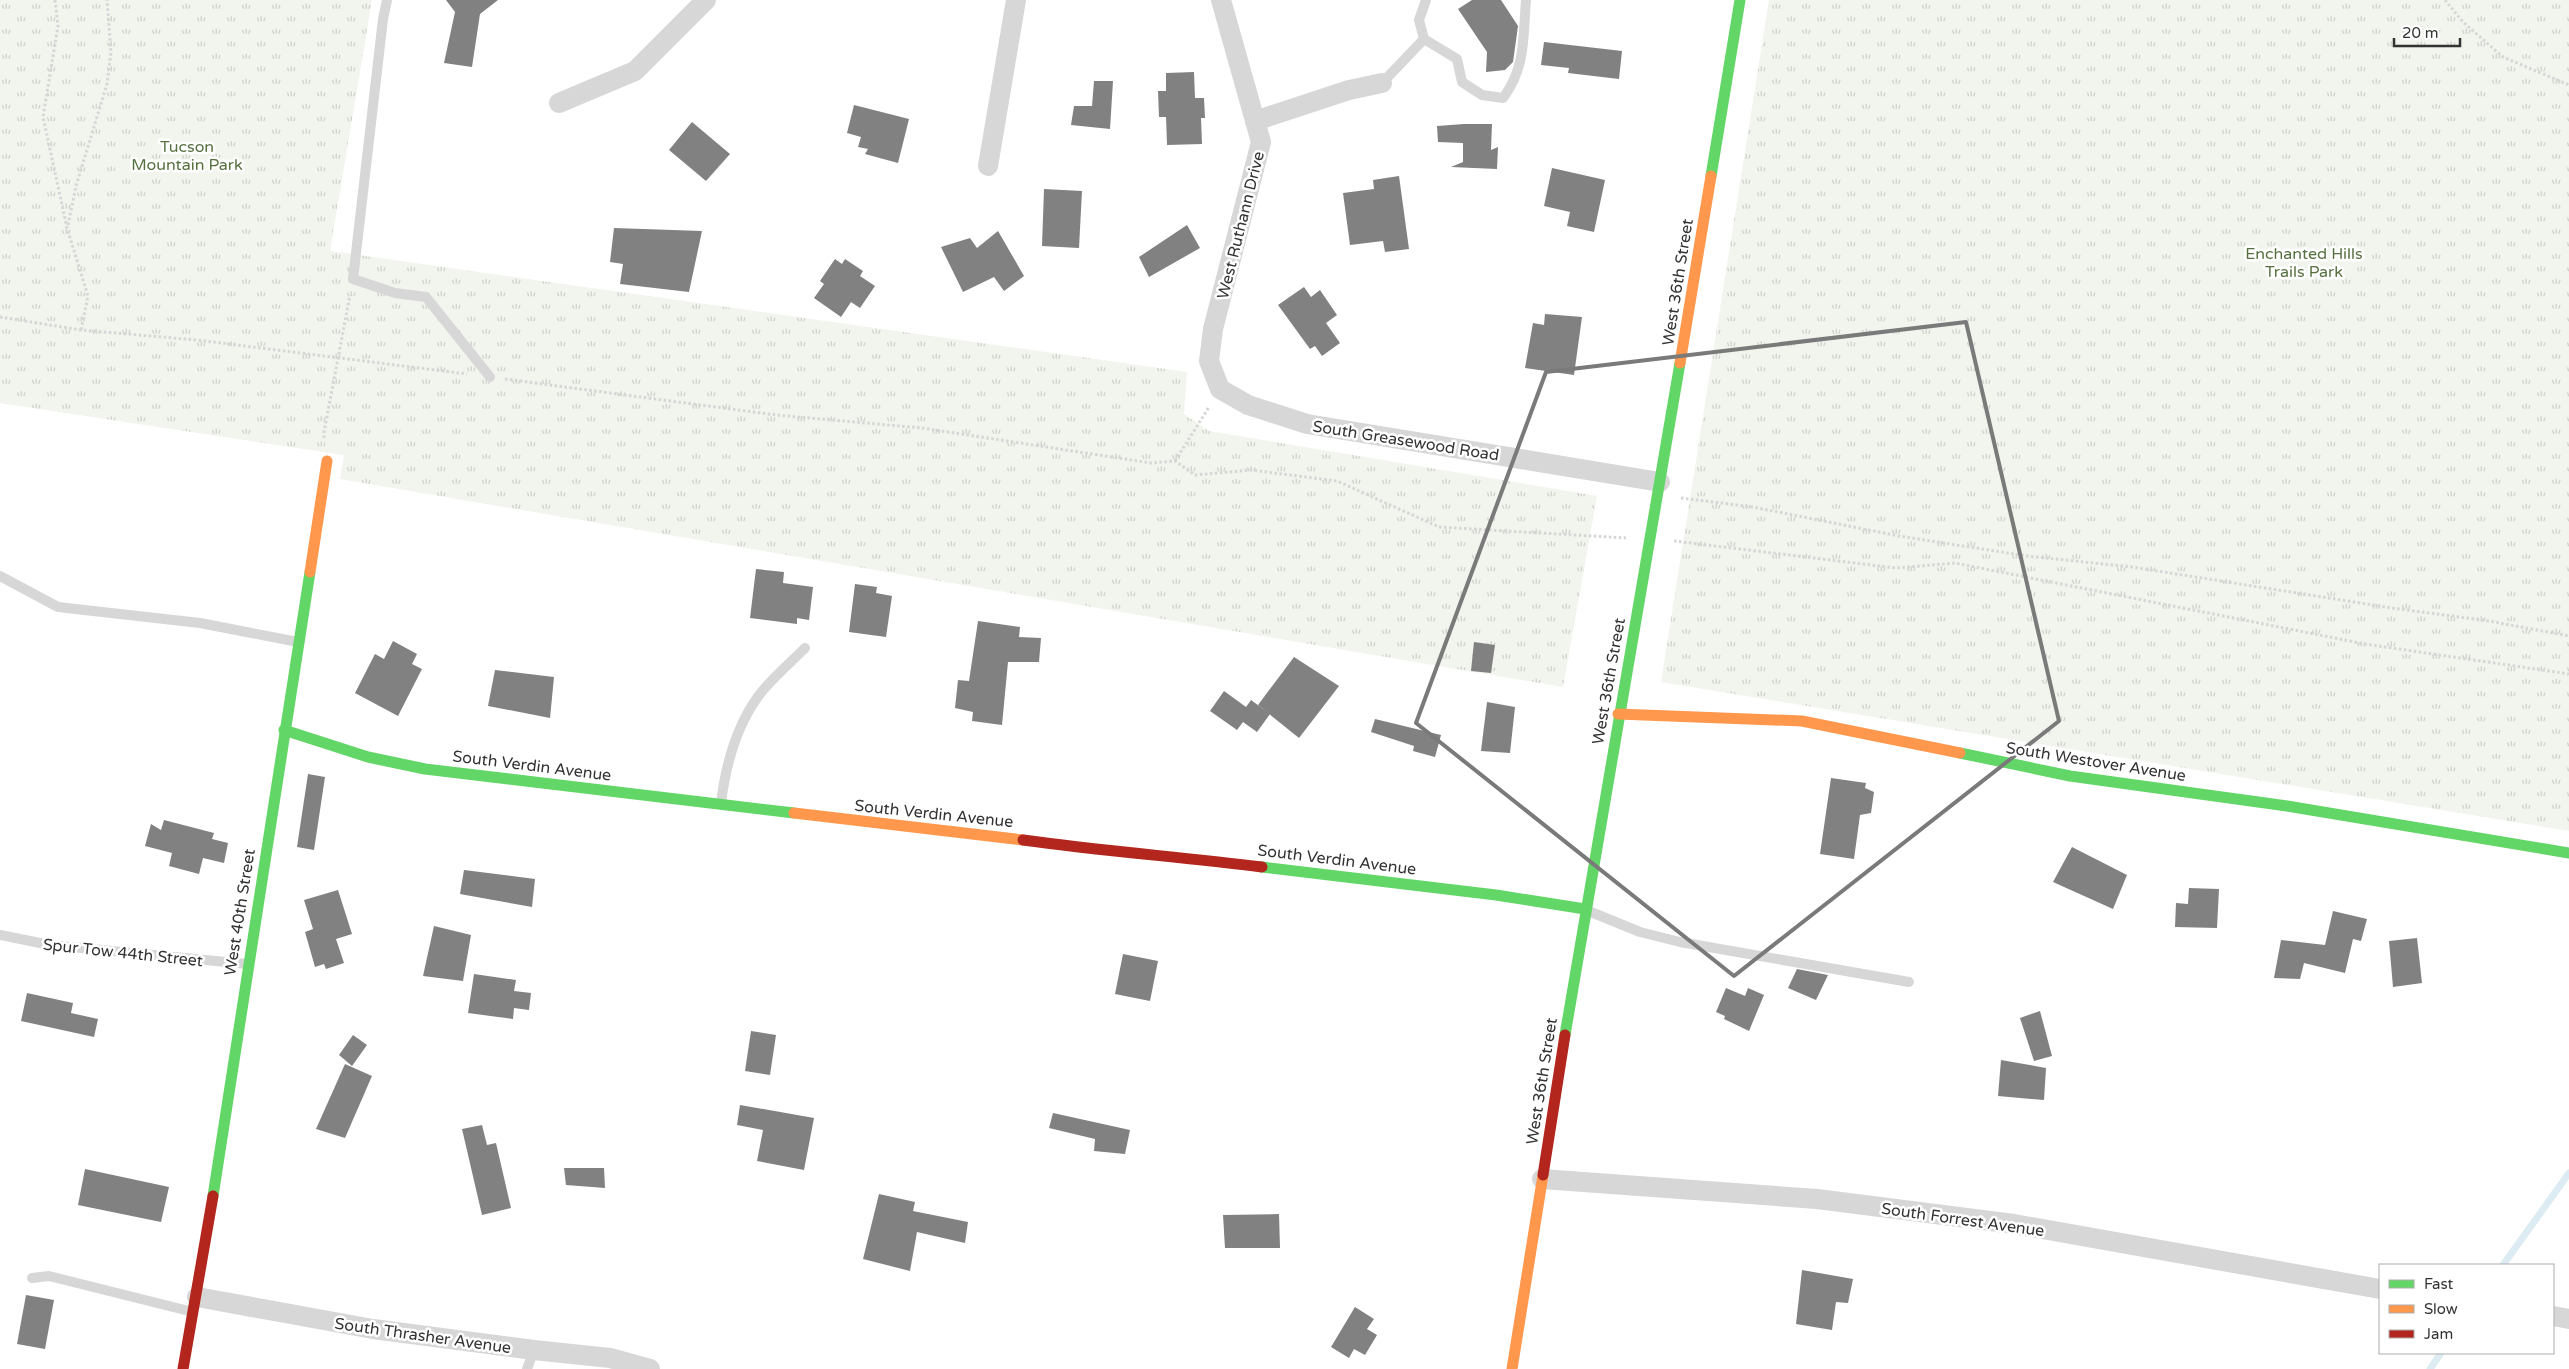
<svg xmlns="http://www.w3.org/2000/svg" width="2569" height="1369" font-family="'Varela Round',sans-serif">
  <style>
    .grass { fill: url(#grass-tufts) }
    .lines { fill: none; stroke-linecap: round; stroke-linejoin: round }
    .stream { stroke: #ddebf3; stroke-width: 7 }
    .building { fill: #818181 }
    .path { stroke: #d6d6d6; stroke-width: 3; stroke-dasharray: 2.5 2.5; stroke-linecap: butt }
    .lane { stroke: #d7d7d7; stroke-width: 10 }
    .street { stroke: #d7d7d7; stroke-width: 20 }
    .fast { stroke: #63d668; stroke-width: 11 }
    .slow { stroke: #ff974d; stroke-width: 11 }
    .jam { stroke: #b3261e; stroke-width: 11 }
    .marked { fill: none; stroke: #7a7a7a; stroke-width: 4; stroke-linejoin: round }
    .labels { text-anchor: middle; stroke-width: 5; stroke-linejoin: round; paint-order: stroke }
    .park-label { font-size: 16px; fill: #56703f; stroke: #fff }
    .street-label { font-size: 16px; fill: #333; stroke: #fff }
  </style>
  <defs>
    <pattern id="grass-tufts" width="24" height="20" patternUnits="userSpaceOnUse" patternTransform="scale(1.25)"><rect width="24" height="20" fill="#f1f5ed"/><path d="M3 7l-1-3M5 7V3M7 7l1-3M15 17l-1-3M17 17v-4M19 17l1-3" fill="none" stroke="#cfd2cc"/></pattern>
  </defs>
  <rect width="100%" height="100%" fill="#fff"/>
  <!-- grass -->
  <g class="grass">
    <polygon points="0,0 372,0 330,251 1187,372 1184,414 1209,431 1597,496 1563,687 340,479 344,455 0,403"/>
    <polygon points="1769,0 2569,0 2569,831 1661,682"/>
  </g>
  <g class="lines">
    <!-- stream -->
    <g class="stream">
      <polyline points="2503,1265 2569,1173"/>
      <polyline points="2430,1369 2441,1353"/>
    </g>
  </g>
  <!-- building -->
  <g class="building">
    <polygon points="446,0 498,0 480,14 472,67 444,63 455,12"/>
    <polygon points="1472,0 1501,0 1518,26 1513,62 1505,70 1486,72 1487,52 1458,9"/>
    <polygon points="1544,42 1622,51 1619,79 1568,73 1569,68 1541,65"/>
    <polygon points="1194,72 1195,98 1204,98 1205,118 1201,118 1202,144 1167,145 1166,117 1159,117 1158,91 1166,91 1166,73"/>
    <polygon points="1094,81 1113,81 1110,129 1071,125 1074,106 1092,106"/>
    <polygon points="854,105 909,119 898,163 865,154 868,149 858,147 861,137 847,133"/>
    <polygon points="692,122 730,154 706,181 669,150"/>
    <polygon points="1464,124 1492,124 1491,150 1498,147 1497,169 1451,167 1463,162 1463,143 1438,142 1437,126"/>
    <polygon points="1552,168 1605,180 1594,232 1567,226 1570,212 1544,206"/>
    <polygon points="1399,176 1409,249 1385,252 1383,241 1350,245 1343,193 1374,189 1373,180"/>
    <polygon points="1044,189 1082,191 1079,248 1042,246"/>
    <polygon points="1187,225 1200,248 1149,277 1139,257"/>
    <polygon points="614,228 702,231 689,292 620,284 623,264 610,262"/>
    <polygon points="998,231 1024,276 1004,291 994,277 963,292 941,247 970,238 977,248"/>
    <polygon points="835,259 842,264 845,259 863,271 860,276 875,286 860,308 851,302 841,317 814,298 824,284 820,281"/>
    <polygon points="1304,287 1311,297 1320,290 1337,315 1326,323 1340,343 1322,356 1315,346 1310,349 1278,305"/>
    <polygon points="1545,314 1582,317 1574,375 1525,368 1533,323 1544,325"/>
    <polygon points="756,569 784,572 783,583 813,587 809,620 797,618 797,624 750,618"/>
    <polygon points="855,584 877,587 876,593 892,596 886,637 849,632"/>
    <polygon points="978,621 1020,627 1019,637 1041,638 1039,662 1008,662 1002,725 972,721 973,712 955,708 958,680 969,681"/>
    <polygon points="393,641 417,654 412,664 422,669 398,716 355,693 375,654 384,659"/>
    <polygon points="1474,642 1495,645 1491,673 1471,671"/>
    <polygon points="1294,657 1339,686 1299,738 1258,705"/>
    <polygon points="495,670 554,677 550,718 488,706"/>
    <polygon points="1224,691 1246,707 1251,700 1270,714 1257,732 1243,722 1237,730 1210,711"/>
    <polygon points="1487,702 1515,707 1510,753 1481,751"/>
    <polygon points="1375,719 1441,735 1435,757 1413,751 1414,746 1371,732"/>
    <polygon points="308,774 325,777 314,850 297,847"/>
    <polygon points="1831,778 1866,783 1865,788 1874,792 1871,813 1860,815 1854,859 1820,854"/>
    <polygon points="164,820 214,833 212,839 228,843 224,863 203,858 199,874 169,866 172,853 145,846 151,824 161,830"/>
    <polygon points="2072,847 2127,875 2113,909 2053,882"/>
    <polygon points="464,870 535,879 532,907 460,894"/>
    <polygon points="2189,888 2219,889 2217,928 2175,927 2176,903 2188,904"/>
    <polygon points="338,890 352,934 336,939 344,963 326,969 324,964 315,967 305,932 313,929 304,900"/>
    <polygon points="2333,911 2367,919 2361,941 2353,939 2345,973 2304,963 2300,979 2274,978 2281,940 2325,945"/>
    <polygon points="434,926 471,935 463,981 423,976"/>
    <polygon points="2417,938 2422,983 2393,987 2389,941"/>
    <polygon points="1123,954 1158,961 1150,1001 1115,994"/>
    <polygon points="1797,969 1828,975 1816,1000 1788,988"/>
    <polygon points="474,974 516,980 514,991 531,993 529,1010 514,1008 513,1019 468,1013"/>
    <polygon points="1726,988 1745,996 1748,988 1764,995 1749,1031 1724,1019 1725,1016 1716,1012"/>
    <polygon points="27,993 73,1003 71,1013 98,1019 94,1037 21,1021"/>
    <polygon points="2040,1011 2052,1056 2034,1061 2020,1018"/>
    <polygon points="751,1031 776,1035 770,1075 745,1071"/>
    <polygon points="353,1035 367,1045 352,1066 339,1055"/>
    <polygon points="2001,1060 2046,1068 2044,1100 1998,1096"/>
    <polygon points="345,1064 372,1076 345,1138 316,1129"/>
    <polygon points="740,1105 814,1118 804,1170 757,1161 763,1130 737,1125"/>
    <polygon points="1053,1113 1130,1130 1125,1154 1094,1151 1095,1139 1049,1128"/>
    <polygon points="482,1125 487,1145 496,1143 511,1208 482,1215 462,1129"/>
    <polygon points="564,1168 604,1168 605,1188 566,1185"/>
    <polygon points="85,1169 169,1187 161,1222 78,1205"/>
    <polygon points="879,1194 915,1202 913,1211 968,1222 965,1243 917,1232 910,1271 863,1259"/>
    <polygon points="1279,1214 1280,1248 1225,1248 1223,1215"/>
    <polygon points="1802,1270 1853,1279 1848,1303 1836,1302 1832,1330 1796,1324"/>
    <polygon points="26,1295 54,1300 45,1349 17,1344"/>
    <polygon points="1355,1307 1374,1319 1367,1329 1377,1335 1365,1355 1354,1349 1349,1358 1331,1347"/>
  </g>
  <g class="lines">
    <!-- path -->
    <g class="path">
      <polyline points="55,0 58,26 43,117 67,228 88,296 81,330"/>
      <polyline points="2445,0 2463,22 2503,57 2569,85"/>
      <polyline points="68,225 76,186 107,84 111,52 107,0"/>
      <polyline points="0,317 81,330 197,340 467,374"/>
      <polyline points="505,379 776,415 922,428 1151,463 1175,461 1195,475 1251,470 1337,481 1439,527 1626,538"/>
      <polyline points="324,438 324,432 350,295"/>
      <polyline points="1175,461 1209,407"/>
      <polyline points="1681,498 1753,507 1899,536 2027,556 2132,567 2392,608 2489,621 2569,636"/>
      <polyline points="1674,541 1896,568 1955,563 2365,644 2569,674"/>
    </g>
    <!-- lane -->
    <g class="lane">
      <polyline points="387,0 383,19 353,279 395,293 426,297 490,377"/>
      <path d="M1426 0 1419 20 1424 39 1457 59 1462 82 1482 95 1503 98C1526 68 1523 36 1526 0"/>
      <polyline points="1382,83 1424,39"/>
      <polyline points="0,576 58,607 200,623 298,642"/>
      <path d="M721 803C726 763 737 721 764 689 776 675 791 662 805 648"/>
      <polyline points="1586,910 1640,932 1680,942 1909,982"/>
      <polyline points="0,935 50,945 247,964"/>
      <polyline points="32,1278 49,1276 193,1312"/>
      <polyline points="527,1369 534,1350"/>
    </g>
    <!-- street -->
    <g class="street">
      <polyline points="1221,0 1261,142 1213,329 1209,361 1220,389 1248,405 1307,424 1660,482"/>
      <polyline points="559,103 635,71 706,0"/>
      <polyline points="1255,121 1349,90 1382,83"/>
      <polyline points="988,166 1016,0"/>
      <polyline points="1542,1179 1817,1199 2014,1224 2380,1289"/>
      <polyline points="197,1297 373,1329 534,1350 610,1358 650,1369"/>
      <polyline points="2553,1316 2569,1319"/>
    </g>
    <!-- fast -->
    <g class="fast">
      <polyline points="1711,176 1740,0"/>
      <polyline points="284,730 368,757 425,769 794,813"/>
      <polyline points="1960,753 2070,776 2287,806 2569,853"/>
      <polyline points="1262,867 1496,895 1585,909"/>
      <polyline points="1565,1035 1680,363"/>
      <polyline points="213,1196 310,572"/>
    </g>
    <!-- slow -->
    <g class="slow">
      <polyline points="1680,363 1711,176"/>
      <polyline points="310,572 327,461"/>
      <polyline points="1618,714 1802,721 1960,753"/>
      <polyline points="794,813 1023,840"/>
      <polyline points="1512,1369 1543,1175"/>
    </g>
    <!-- jam -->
    <g class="jam">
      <path d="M1023 840C1102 851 1182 857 1262 867"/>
      <polyline points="1543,1175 1565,1035"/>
      <polyline points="183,1369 213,1196"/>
    </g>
  </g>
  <!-- marked area -->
  <path class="marked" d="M1966 322 2059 721 1734 976 1416 723 1546 372Z"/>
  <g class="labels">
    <!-- park labels -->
    <g class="park-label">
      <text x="187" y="152">Tucson<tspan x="187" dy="18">Mountain Park</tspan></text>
      <text x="2304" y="259">Enchanted Hills<tspan x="2304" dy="18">Trails Park</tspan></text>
    </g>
    <!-- street labels -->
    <g class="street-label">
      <text transform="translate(1240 225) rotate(-76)" y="6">West Ruthann Drive</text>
      <text transform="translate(1677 282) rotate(-81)" y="6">West 36th Street</text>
      <text transform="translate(1406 440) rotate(9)" y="6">South Greasewood Road</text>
      <text transform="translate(1608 681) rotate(-80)" y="6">West 36th Street</text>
      <text transform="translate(2096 761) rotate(9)" y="6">South Westover Avenue</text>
      <text transform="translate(532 765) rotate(7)" y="6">South Verdin Avenue</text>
      <text transform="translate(934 813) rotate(6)" y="6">South Verdin Avenue</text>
      <text transform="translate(1337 859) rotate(7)" y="6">South Verdin Avenue</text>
      <text transform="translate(239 912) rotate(-81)" y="6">West 40th Street</text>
      <text transform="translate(123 952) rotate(6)" y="6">Spur Tow 44th Street</text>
      <text transform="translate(1541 1081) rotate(-81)" y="6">West 36th Street</text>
      <text transform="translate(1963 1219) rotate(8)" y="6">South Forrest Avenue</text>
      <text transform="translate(423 1335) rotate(8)" y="6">South Thrasher Avenue</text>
    </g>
  </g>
  <!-- legend -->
  <rect x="2379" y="1264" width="175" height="90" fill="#ffffff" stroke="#adadad"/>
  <rect x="2389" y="1280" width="25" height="8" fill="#63d668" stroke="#adadad"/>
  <text x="2424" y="1289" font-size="15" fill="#333333">Fast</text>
  <rect x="2389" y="1305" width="25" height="8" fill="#ff974d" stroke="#adadad"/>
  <text x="2424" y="1314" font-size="15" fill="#333333">Slow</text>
  <rect x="2389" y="1330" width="25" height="8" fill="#b3261e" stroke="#adadad"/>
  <text x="2424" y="1339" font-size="15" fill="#333333">Jam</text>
  <!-- scale -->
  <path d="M2394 38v8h66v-8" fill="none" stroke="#333333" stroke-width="2.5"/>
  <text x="2402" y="38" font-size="15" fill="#333333" stroke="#ffffff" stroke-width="4" paint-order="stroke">20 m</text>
</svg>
